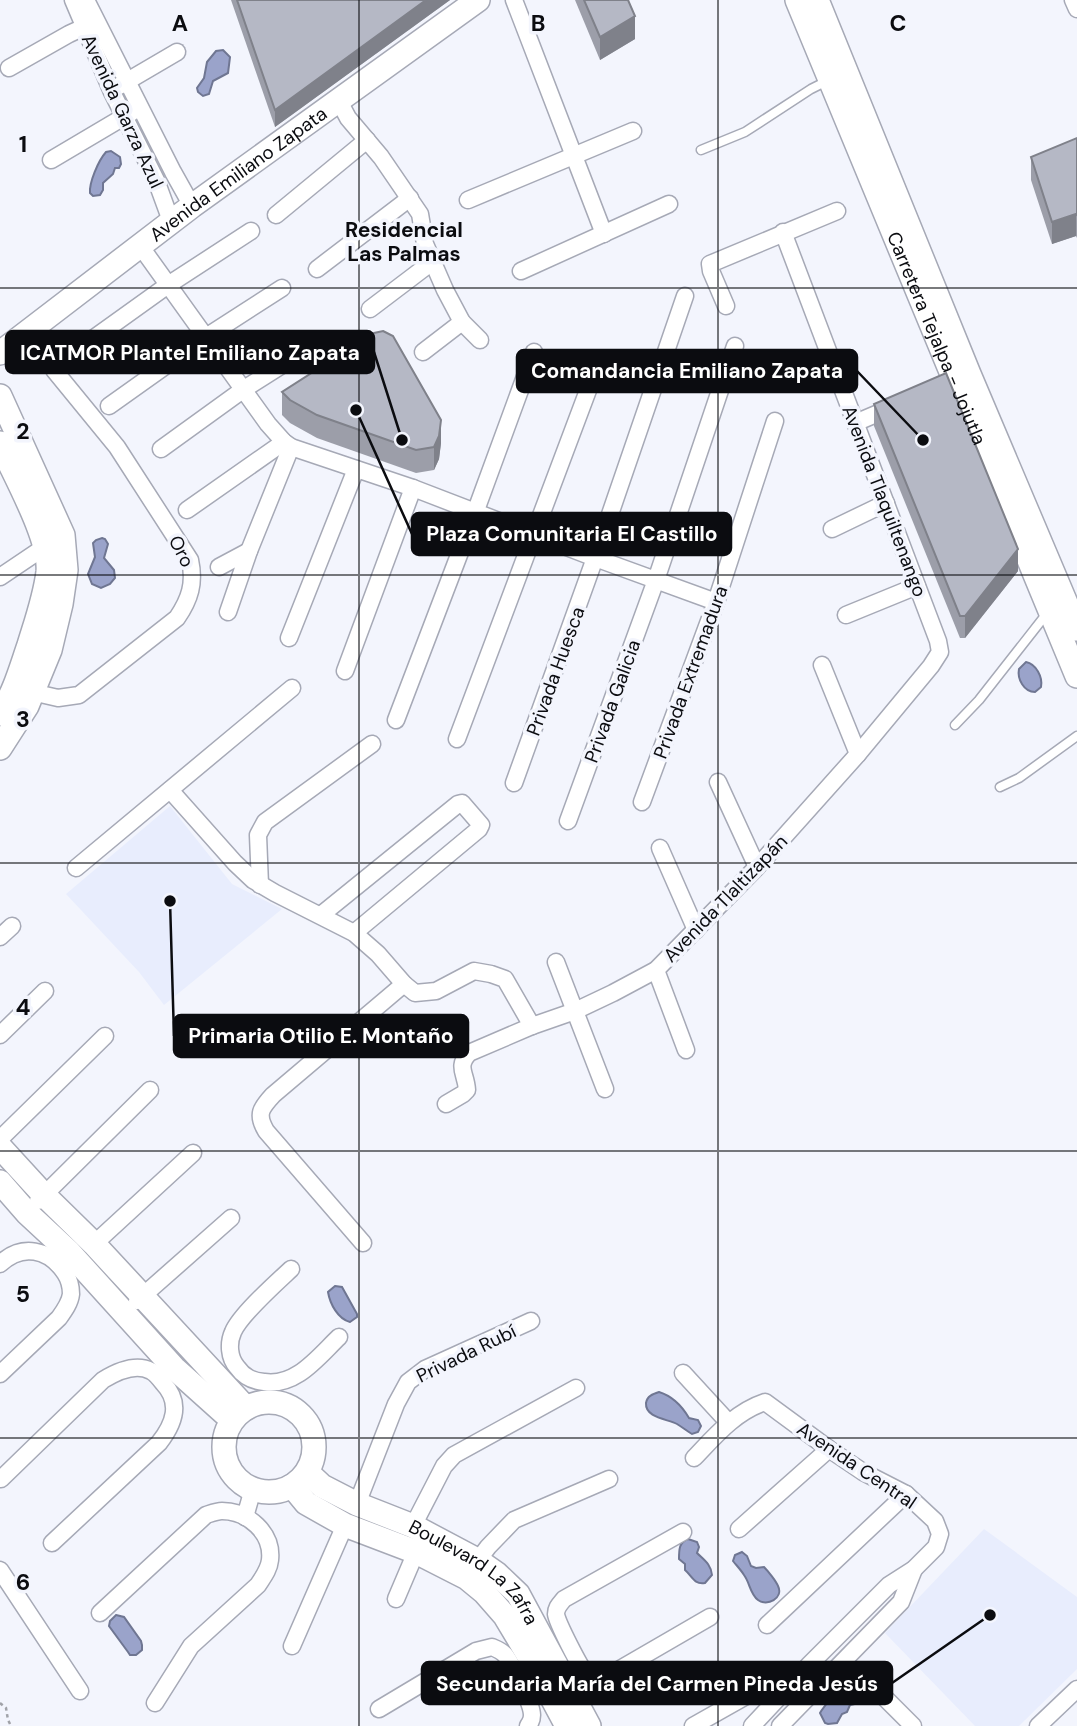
<svg xmlns="http://www.w3.org/2000/svg" width="1077" height="1726" font-family="'DM Sans',sans-serif">
  <style>
    .built { fill: #e8edfd }
    .water { fill: #9aa3ca; stroke: #6f7692; stroke-width: 2 }
    .lines { fill: none; stroke-linecap: round; stroke-linejoin: round }
    .lane-casing { stroke: #a6a9b6; stroke-width: 11 }
    .street-casing { stroke: #a6a9b6; stroke-width: 19 }
    .secondary-casing { stroke: #a6a9b6; stroke-width: 26 }
    .path { stroke: #a1a3a9; stroke-width: 2.5; stroke-dasharray: 3.5 3.5; stroke-linecap: butt }
    .lane { stroke: #fff; stroke-width: 8 }
    .street { stroke: #fff; stroke-width: 16 }
    .secondary { stroke: #fff; stroke-width: 23 }
    .wall { fill: #9c9ea9 }
    .shaded-wall { fill: #7f818a }
    .building { fill: #b5b8c5; stroke: #7f818a; stroke-width: 2 }
    .grid { fill: none; stroke: #0b0c10; stroke-width: 2; stroke-opacity: 0.55 }
    .labels { text-anchor: middle; stroke-width: 7; stroke-linejoin: round; paint-order: stroke }
    .street-label { font-size: 19px; fill: #0b0c10; stroke: #f3f5fd }
    .neighbourhood-label { font-size: 21px; font-weight: bold; fill: #0b0c10; stroke: #f3f5fd }
    .grid-label { font-size: 23px; text-anchor: middle; font-weight: bold; fill: #0b0c10; stroke: #f3f5fd; stroke-width: 7; stroke-linejoin: round; paint-order: stroke }
    .leader { fill: none; stroke: #0b0c10; stroke-width: 2.5 }
    .callout-dot { fill: #0b0c10; stroke: #f3f5fd; stroke-width: 2.5 }
    .callout { fill: #0b0c10; stroke: #0b0c10; stroke-width: 2.5 }
    .callout-label { font-size: 21px; text-anchor: middle; font-weight: bold; fill: #fff }
  </style>
  <rect width="100%" height="100%" fill="#f3f5fd"/>
  <!-- built -->
  <g class="built">
    <polygon points="170,806 232,884 282,909 164,1005 139,972 66,894"/>
    <polygon points="984,1529 1077,1597 1077,1669 1019,1726 975,1726 885,1633"/>
  </g>
  <!-- water -->
  <g class="water">
    <polygon points="223,50 230,57 228,73 213,81 209,94 203,96 198,92 197,88 204,78 207,62 216,51"/>
    <path d="M111 151 120 157 121 164 119 168H115L113 174 103 183V190L100 195 93 196 90 193C89 183 98 161 106 152Z"/>
    <polygon points="102,538 105,539 108,544 104,558 114,570 115,578 110,584 101,588 92,584 88,574 95,557 93,543 96,540"/>
    <path d="M1026 662C1036 664 1043 677 1041 687L1035 692C1024 692 1017 679 1019 669Z"/>
    <path d="M335 1286 342 1287 357 1314V1317L350 1322C338 1319 330 1304 328 1292Z"/>
    <path d="M659 1392C672 1396 682 1406 689 1418L698 1420 701 1426 698 1432 692 1434C687 1431 682 1427 677 1424 668 1419 645 1418 646 1403 647 1396 653 1394 659 1392Z"/>
    <path d="M688 1539 697 1542 699 1547 697 1553C704 1560 711 1564 712 1575L705 1583C694 1585 692 1576 685 1570V1564L679 1559C679 1550 679 1542 688 1539Z"/>
    <path d="M742 1552 747 1556 751 1566 756 1568 764 1567C768 1571 776 1581 778 1586 784 1598 767 1607 758 1600 750 1594 750 1583 744 1575 741 1570 737 1566 733 1561L735 1555Z"/>
    <polygon points="116,1615 124,1617 141,1641 142,1645 142,1650 136,1655 130,1655 128,1652 109,1626 110,1621"/>
    <path d="M855 1687 861 1690 862 1694 860 1703 850 1705 847 1712 842 1714 837 1723 828 1724 825 1723 820 1713C823 1707 834 1695 839 1689Z"/>
  </g>
  <g class="lines">
    <!-- lane casing -->
    <g class="lane-casing">
      <g id="lane">
        <polyline points="701,150 745,132 811,89 827,81"/>
        <polyline points="955,725 979,700 1048,612"/>
        <polyline points="1000,787 1019,778 1077,736"/>
      </g>
    </g>
    <!-- street casing -->
    <g class="street-casing">
      <g id="street">
        <polyline points="73,0 112,92 156,180 171,221"/>
        <polyline points="86,0 173,172 192,206"/>
        <polyline points="514,0 604,234"/>
        <polyline points="1073,0 1077,9"/>
        <polyline points="9,68 69,34 93,23"/>
        <polyline points="119,86 177,52"/>
        <polyline points="339,101 348,118 381,157 420,214 425,244 445,290 462,322 480,340"/>
        <polyline points="51,160 132,112"/>
        <polyline points="468,200 633,131"/>
        <polyline points="276,215 367,140"/>
        <polyline points="141,247 268,424 284,442 291,447 413,488 595,558 716,602"/>
        <polyline points="317,269 410,198"/>
        <polyline points="521,271 669,204"/>
        <polyline points="726,306 711,271 710,264 837,211"/>
        <polyline points="370,309 432,262"/>
        <polyline points="423,352 462,322"/>
        <polyline points="69,356 168,285 251,231"/>
        <polyline points="109,406 206,337 282,288"/>
        <polyline points="855,423 895,406"/>
        <polyline points="161,449 244,389 320,341"/>
        <polyline points="187,510 284,442"/>
        <polyline points="832,529 886,503"/>
        <polyline points="219,567 249,551"/>
        <polyline points="0,577 52,542"/>
        <polyline points="228,612 249,551 291,447"/>
        <polyline points="846,615 917,586"/>
        <polyline points="289,638 356,469"/>
        <polyline points="822,665 858,754"/>
        <polyline points="345,671 413,488"/>
        <path d="M23 690 58 698 79 695 177 618C190 599 195 583 190 560L117 447 54 370"/>
        <polyline points="396,720 475,513 534,352"/>
        <polyline points="457,739 596,369"/>
        <polyline points="718,782 757,867"/>
        <polyline points="514,783 595,558 685,296"/>
        <polyline points="170,790 235,863 253,880 275,893 354,933 378,954 404,984 415,993 436,991 474,971 491,974 505,979 532,1026"/>
        <polyline points="642,802 716,602 775,421"/>
        <polyline points="568,821 656,580 735,346"/>
        <polyline points="660,848 696,930"/>
        <polyline points="76,868 292,688"/>
        <polyline points="260,885 258,835 265,822 372,744"/>
        <polyline points="321,915 458,804 462,803 481,825 479,829 354,933"/>
        <polyline points="0,937 12,926"/>
        <polyline points="556,962 605,1089"/>
        <polyline points="656,970 686,1050"/>
        <polyline points="0,1035 45,991"/>
        <path d="M446 1104 463 1094 467 1090C466 1073 456 1067 469 1053L532 1026 575 1011 613 993 656 970 757 867 858 754 931 666 940 652 938 641 783 232"/>
        <polyline points="0,1139 105,1036"/>
        <polyline points="38,1201 150,1090"/>
        <path d="M363 1243 266 1131C256 1114 261 1108 273 1095L404 984"/>
        <polyline points="94,1244 193,1153"/>
        <path d="M0 1264C22 1243 49 1249 65 1273 69 1279 71 1287 71 1294 70 1303 64 1311 59 1318L0 1374"/>
        <path d="M291 1269C276 1283 240 1315 233 1332 228 1343 229 1358 237 1367 244 1377 252 1381 264 1382 296 1387 318 1357 339 1337"/>
        <polyline points="137,1301 231,1218"/>
        <polyline points="683,1373 728,1422"/>
        <path d="M694 1458C715 1436 735 1412 765 1402L829 1449 863 1472 906 1494 935 1521 940 1534 936 1547 914 1569 889 1585 809 1665 752 1726"/>
        <path d="M1 1479 103 1380C116 1372 136 1363 151 1371 155 1373 160 1379 163 1383 182 1403 174 1424 159 1443L52 1543"/>
        <polyline points="357,1504 396,1404 408,1382 425,1369 531,1321"/>
        <polyline points="245,1517 253,1489"/>
        <polyline points="413,1526 444,1466 454,1455 576,1388"/>
        <polyline points="739,1529 829,1449"/>
        <path d="M683 1532 564 1599C560 1604 556 1607 556 1614 557 1622 580 1668 587 1675 592 1679 598 1679 603 1679L710 1617"/>
        <polyline points="473,1567 488,1547 514,1520 609,1479"/>
        <polyline points="0,1570 80,1691"/>
        <polyline points="396,1599 416,1552"/>
        <path d="M100 1613 206 1515C212 1513 217 1511 222 1511 248 1511 273 1533 270 1560 269 1570 263 1577 258 1585L191 1646 155 1703"/>
        <polyline points="767,1625 906,1494"/>
        <polyline points="292,1646 345,1525"/>
        <polyline points="859,1672 913,1726"/>
        <path d="M379 1709 476 1651 492 1647C497 1649 503 1652 506 1656 513 1666 532 1704 532 1715 532 1721 531 1721 528 1726"/>
        <polyline points="693,1726 755,1691"/>
        <polyline points="780,1726 901,1602 914,1569"/>
        <polyline points="1038,1726 1077,1689"/>
      </g>
    </g>
    <!-- secondary casing -->
    <g class="secondary-casing">
      <g id="secondary">
        <path id="s1" d="M797 0 1077 676"/>
        <polyline points="817,0 969,374 1077,629"/>
        <path id="s2" d="M0 353 192 206 478 0"/>
        <polyline points="0,396 63,535 66,570 61,604 50,650 27,706 0,748"/>
        <path d="M0 443C14 475 51 539 48 572 45 597 36 622 29 645 21 668 14 694 0 714"/>
        <polyline points="0,1147 44,1195 94,1244 246,1408"/>
        <polyline points="0,1182 27,1213 69,1252 174,1368 232,1420"/>
        <circle cx="269" cy="1447" r="45"/>
        <path id="s3" d="M307 1472 322 1486 357 1504 413 1526 477 1560 497 1574 518 1594 589 1726"/>
        <polyline points="292,1486 306,1503 345,1525 416,1552 467,1578 484,1592 505,1616 536,1668 567,1726"/>
      </g>
    </g>
    <!-- path -->
    <polyline class="path" points="0,1703 6,1708 8,1720 11,1726"/>
    <!-- lane -->
    <use href="#lane" class="lane"/>
    <!-- street -->
    <use href="#street" class="street"/>
    <!-- secondary -->
    <use href="#secondary" class="secondary"/>
  </g>
  <!-- wall -->
  <g class="wall">
    <polygon points="231,0 450,0 275,127"/>
    <polygon points="575,0 628,0 635,39 600,60"/>
    <polygon points="1077,138 1077,238 1076,236 1052,244 1031,180 1031,157"/>
    <polygon points="282,392 441,443 439,459 434,470 416,473 317,438 290,423 282,415"/>
    <polygon points="874,404 1018,571 965,638 960,638 874,426"/>
  </g>
  <!-- shaded-wall -->
  <g class="shaded-wall">
    <polygon points="426,0 450,0 275,127 275,110"/>
    <polygon points="635,16 635,39 600,60 600,37"/>
    <polygon points="1076,214 1076,236 1052,244 1052,222"/>
    <polygon points="441,420 441,443 439,459 434,470 434,447"/>
    <polygon points="1018,549 1018,571 965,638 965,616"/>
  </g>
  <!-- building -->
  <g class="building">
    <polygon points="237,0 426,0 275,110"/>
    <polygon points="584,0 628,0 635,16 600,37"/>
    <polygon points="1077,138 1077,215 1076,214 1052,222 1031,157"/>
    <polygon points="383,331 393,336 441,420 439,436 434,447 416,450 317,415 290,400 282,392 374,333"/>
    <polygon points="946,373 1018,549 965,616 960,616 874,404"/>
  </g>
  <!-- grid -->
  <path class="grid" d="M359 0V1726M718 0V1726M0 288H1077M0 575H1077M0 863H1077M0 1151H1077M0 1438H1077"/>
  <g class="labels">
    <!-- street labels -->
    <g class="street-label">
      <text transform="translate(123 111) rotate(65)" y="7">Avenida Garza Azul</text>
      <text dy="7" stroke="none"><textPath href="#s2" startOffset="298">Avenida Emiliano Zapata</textPath></text>
      <text dy="7" stroke="none"><textPath href="#s1" startOffset="366">Carretera Tejalpa - Jojutla</textPath></text>
      <text transform="translate(885 501) rotate(69)" y="7">Avenida Tlaquiltenango</text>
      <text transform="translate(182 551) rotate(63)" y="7">Oro</text>
      <text transform="translate(555 671) rotate(-70)" y="7">Privada Huesca</text>
      <text transform="translate(690 672) rotate(-70)" y="7">Privada Extremadura</text>
      <text transform="translate(612 701) rotate(-70)" y="7">Privada Galicia</text>
      <text transform="translate(725 898) rotate(-46)" y="7">Avenida Tlaltizapán</text>
      <text transform="translate(466 1353) rotate(-26)" y="7">Privada Rubí</text>
      <text transform="translate(857 1465) rotate(34)" y="7">Avenida Central</text>
      <text dy="7" stroke="none"><textPath href="#s3" startOffset="198">Boulevard La Zafra</textPath></text>
    </g>
    <!-- neighbourhood labels -->
    <g class="neighbourhood-label">
      <text x="404" y="237">Residencial<tspan x="404" dy="24">Las Palmas</tspan></text>
    </g>
  </g>
  <g class="grid-label">
    <text x="180" y="31">A</text>
    <text x="538" y="31">B</text>
    <text x="898" y="31">C</text>
    <text x="23" y="152">1</text>
    <text x="23" y="439">2</text>
    <text x="23" y="727">3</text>
    <text x="23" y="1015">4</text>
    <text x="23" y="1302">5</text>
    <text x="23" y="1590">6</text>
  </g>
  <!-- callouts -->
  <path class="leader" d="M402 440L374 352M923 440L857 371M356 410L412 534M170 901L174 1036M990 1615L892 1683"/>
  <g class="callout-dot">
    <circle cx="402" cy="440" r="7"/>
    <circle cx="923" cy="440" r="7"/>
    <circle cx="356" cy="410" r="7"/>
    <circle cx="170" cy="901" r="7"/>
    <circle cx="990" cy="1615" r="7"/>
  </g>
  <g class="callout">
    <rect x="6" y="331" width="368" height="42" rx="7"/>
    <rect x="517" y="350" width="340" height="42" rx="7"/>
    <rect x="412" y="513" width="319" height="42" rx="7"/>
    <rect x="174" y="1015" width="294" height="42" rx="7"/>
    <rect x="422" y="1662" width="470" height="42" rx="7"/>
  </g>
  <g class="callout-label">
    <text x="190" y="360">ICATMOR Plantel Emiliano Zapata</text>
    <text x="687" y="378">Comandancia Emiliano Zapata</text>
    <text x="572" y="541">Plaza Comunitaria El Castillo</text>
    <text x="321" y="1043">Primaria Otilio E. Montaño</text>
    <text x="657" y="1691">Secundaria María del Carmen Pineda Jesús</text>
  </g>
</svg>
